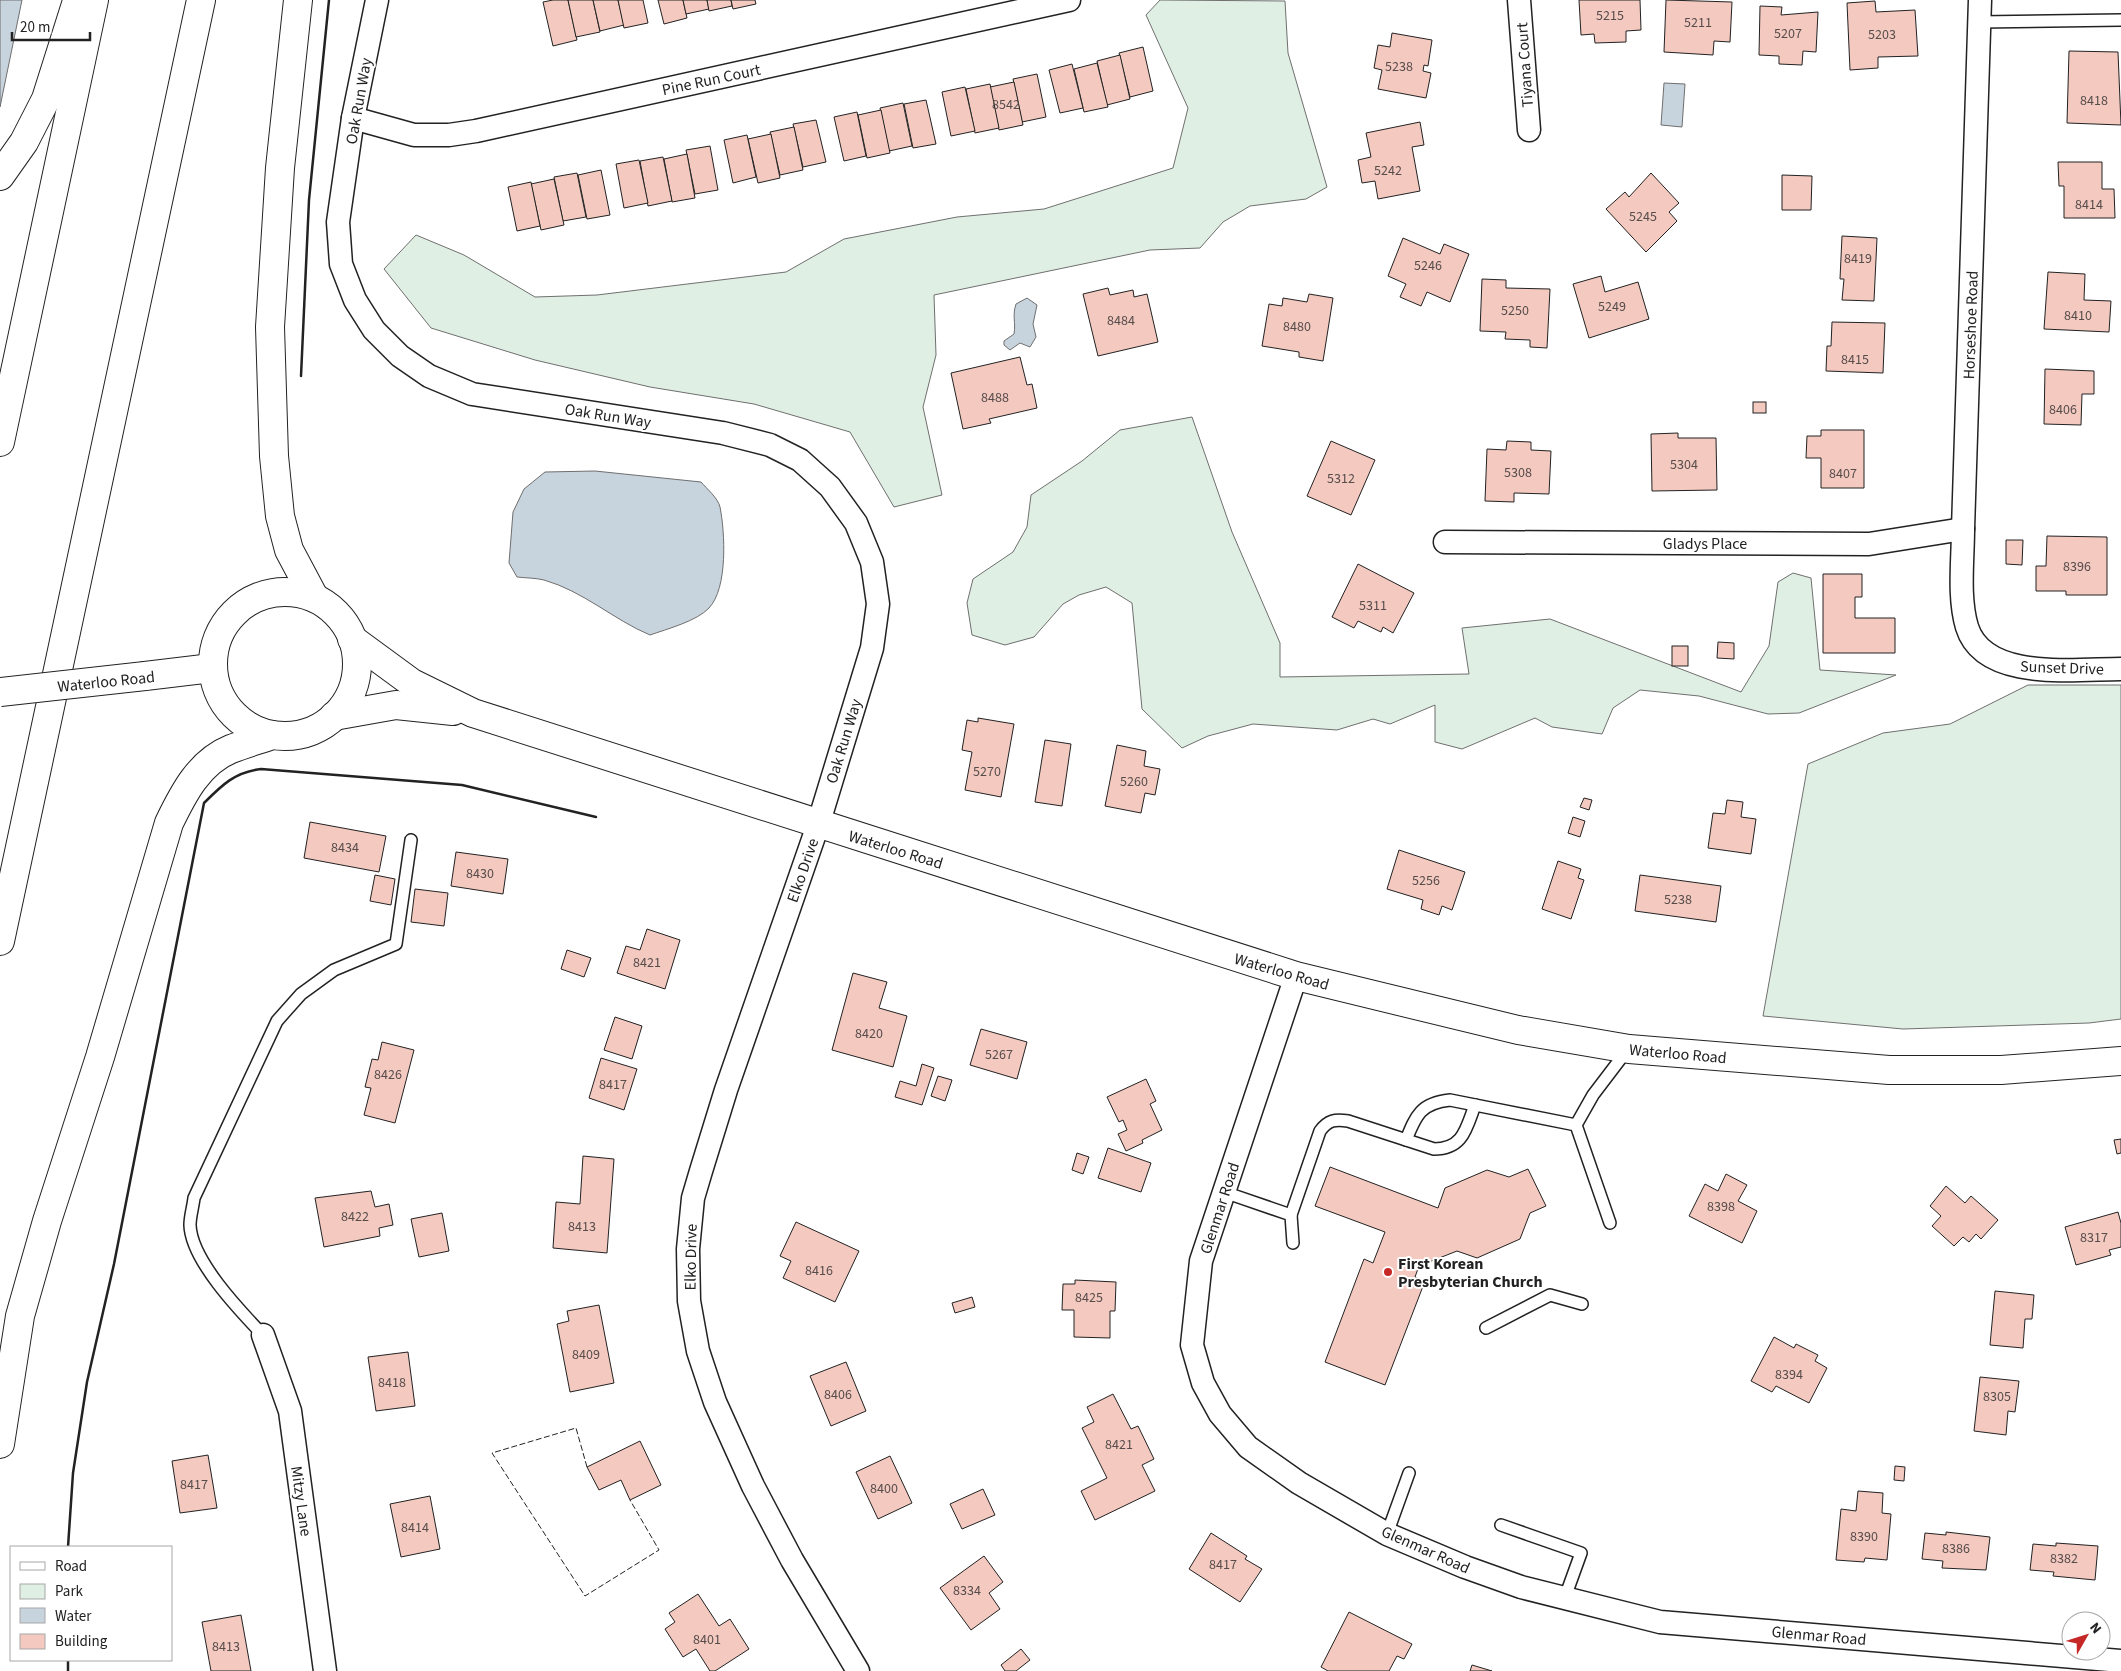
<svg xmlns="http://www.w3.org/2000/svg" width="2121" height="1671" font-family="'Source Sans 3',sans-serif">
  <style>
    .green { fill: #e0efe3; stroke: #6f6f6f }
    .water { fill: #c7d3dd; stroke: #6f6f6f }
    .building { fill: #f3c9c0; stroke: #222 }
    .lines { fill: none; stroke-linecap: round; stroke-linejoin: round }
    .lane-casing { stroke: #222; stroke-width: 14 }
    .street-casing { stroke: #222; stroke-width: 25 }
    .secondary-casing { stroke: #222; stroke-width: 30 }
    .highway-casing { stroke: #222; stroke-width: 30 }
    .lane { stroke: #fff; stroke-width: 11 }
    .street { stroke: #fff; stroke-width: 22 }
    .secondary { stroke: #fff; stroke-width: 28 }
    .highway { stroke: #fff; stroke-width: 28 }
    .secondary-bridge-casing { stroke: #222; stroke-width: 30; stroke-linecap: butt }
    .secondary-bridge { stroke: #fff; stroke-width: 28 }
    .fence { stroke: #222; stroke-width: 1; stroke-dasharray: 6 2.5; stroke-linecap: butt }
    .wall { stroke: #222; stroke-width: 2.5 }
    .poi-dot { fill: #c62828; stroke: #fff; stroke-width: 2 }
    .labels { text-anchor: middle; stroke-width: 4; stroke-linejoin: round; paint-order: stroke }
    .number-label { font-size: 14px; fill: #564c4a }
    .street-label { font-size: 16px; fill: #222; stroke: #fff }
    .poi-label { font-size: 16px; font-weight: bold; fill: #222; stroke: #fff; text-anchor: start }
  </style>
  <rect width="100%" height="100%" fill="#fff"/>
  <!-- green -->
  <g class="green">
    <polygon points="1160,0 1285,1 1288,53 1327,187 1306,199 1250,206 1223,222 1200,248 1150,250 934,295 936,355 923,407 942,495 894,507 850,432 754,404 650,387 535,360 431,328 384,269 416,235 464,255 535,297 597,295 786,272 844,239 957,217 1044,209 1173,168 1188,108 1146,15"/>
    <polygon points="1192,417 1232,532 1280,643 1280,677 1469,674 1462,628 1550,619 1741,692 1769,646 1778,582 1793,573 1811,578 1820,670 1896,675 1799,713 1768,714 1699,696 1640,690 1613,708 1602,734 1552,727 1535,718 1462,749 1435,742 1435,705 1390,724 1373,719 1337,730 1253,724 1208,736 1182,748 1142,709 1132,603 1106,587 1079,595 1063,604 1034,637 1005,645 972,635 967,603 973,579 1013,552 1027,527 1031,495 1082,461 1120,430"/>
    <polygon points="2028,685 2121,685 2121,1019 2089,1023 1903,1029 1763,1016 1808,764 1883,733 1950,724"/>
  </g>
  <!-- water -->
  <g class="water">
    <polygon points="0,0 22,0 0,107"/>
    <polygon points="1664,83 1685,84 1682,127 1661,125"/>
    <path d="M1027 298 1037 305 1033 324 1036 337 1030 347 1020 343 1010 350 1004 345V341L1014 334C1016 322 1012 316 1016 304Z"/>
    <path d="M595 471 701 482C707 489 718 498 720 507 725 532 728 588 709 608 697 621 667 629 650 635 614 620 583 591 544 580 536 578 526 578 517 577L509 563 513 512 524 489 545 472Z"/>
  </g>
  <!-- building -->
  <g class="building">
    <polygon points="553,0 568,0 577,40 553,46 543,2"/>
    <polygon points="568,0 593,0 600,32 576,37"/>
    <polygon points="593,0 618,0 624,25 600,31"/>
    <polygon points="618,0 643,0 648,23 624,28"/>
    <polygon points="658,0 683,0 687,18 664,24"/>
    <polygon points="683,0 707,0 709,9 686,14"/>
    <polygon points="707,0 731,0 732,6 709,11"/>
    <polygon points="731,0 755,0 756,4 733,9"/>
    <polygon points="1579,0 1640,0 1641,30 1626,31 1626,42 1595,43 1594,34 1581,35"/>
    <polygon points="1666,0 1732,2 1730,42 1714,41 1713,55 1664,52"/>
    <polygon points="1875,1 1876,12 1915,10 1918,56 1878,57 1878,68 1850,70 1847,3"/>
    <polygon points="1760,6 1782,7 1781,15 1818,12 1816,52 1803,51 1802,65 1779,64 1779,56 1759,55"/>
    <polygon points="1392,33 1432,40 1428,66 1424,65 1423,71 1431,73 1426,98 1378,89 1382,70 1374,68 1378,45 1390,47"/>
    <polygon points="1143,47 1153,91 1130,97 1119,53"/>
    <polygon points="2069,51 2118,52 2121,125 2067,123"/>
    <polygon points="1120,55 1130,99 1107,105 1097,61"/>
    <polygon points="1097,63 1108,107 1084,112 1074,69"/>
    <polygon points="1072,64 1083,108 1060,113 1049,70"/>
    <polygon points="1037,74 1046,117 1022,122 1013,79"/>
    <polygon points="1014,82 1023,125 999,130 990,87"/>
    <polygon points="990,84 999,128 975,133 966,89"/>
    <polygon points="965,87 975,131 951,136 942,92"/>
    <polygon points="926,100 936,144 913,148 904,104"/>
    <polygon points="903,103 912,146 889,151 880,108"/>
    <polygon points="881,110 890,153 867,158 858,115"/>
    <polygon points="857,112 866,156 844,161 834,117"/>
    <polygon points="816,120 826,162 803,167 793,124"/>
    <polygon points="1420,122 1424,145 1412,147 1420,191 1378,199 1375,181 1362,183 1358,160 1371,157 1366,133"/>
    <polygon points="794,127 803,170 780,175 770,132"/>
    <polygon points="771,134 780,178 758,183 748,139"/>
    <polygon points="747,135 756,177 733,183 724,140"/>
    <polygon points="710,146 718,190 695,194 686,150"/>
    <polygon points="687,154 695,198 672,202 664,159"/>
    <polygon points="663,157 672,201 648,206 640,161"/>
    <polygon points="639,160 648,203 624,208 616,164"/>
    <polygon points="2058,162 2102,162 2102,189 2114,189 2115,218 2064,218 2064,186 2059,186"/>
    <polygon points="601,170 610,215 587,219 578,175"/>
    <polygon points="577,173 586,217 563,221 554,177"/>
    <polygon points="1651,173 1679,203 1669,212 1677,221 1646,252 1606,209 1625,192 1629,197"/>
    <polygon points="1782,175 1812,176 1811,210 1782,210"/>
    <polygon points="554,179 564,225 541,230 531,184"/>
    <polygon points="531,182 540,226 517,231 508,187"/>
    <polygon points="1842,236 1877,238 1874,301 1842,300 1844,279 1840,279"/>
    <polygon points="1403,238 1440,254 1444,244 1469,254 1450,302 1427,292 1421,306 1400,297 1406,284 1388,276"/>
    <polygon points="2048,272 2085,274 2084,300 2111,301 2109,332 2044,329"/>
    <polygon points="1601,276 1605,292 1638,282 1649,319 1589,338 1573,284"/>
    <polygon points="1482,279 1506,280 1506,288 1550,289 1547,348 1530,347 1530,340 1505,339 1506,332 1480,331"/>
    <polygon points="1108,288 1110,295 1133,290 1134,297 1147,294 1158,342 1098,356 1083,294"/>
    <polygon points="1309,294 1333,298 1323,361 1299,357 1299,352 1262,346 1269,304 1282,306 1283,298 1307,302"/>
    <polygon points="1832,322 1885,323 1883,373 1826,371 1827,346 1831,346"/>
    <polygon points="1020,357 1027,385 1032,384 1037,408 989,419 991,423 963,429 951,373"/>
    <polygon points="2045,369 2094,371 2094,394 2082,394 2081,425 2044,424"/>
    <rect x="1753" y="402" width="13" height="11"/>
    <polygon points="1821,430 1864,430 1864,488 1821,488 1821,458 1806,458 1807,436 1821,436"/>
    <polygon points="1678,433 1678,438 1716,438 1717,490 1652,491 1651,434"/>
    <polygon points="1331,441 1375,460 1351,515 1307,496"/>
    <polygon points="1507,441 1531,442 1531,450 1551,451 1549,494 1514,493 1514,502 1485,501 1487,449 1506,450"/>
    <polygon points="2047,536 2107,537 2107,595 2066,595 2066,591 2036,591 2036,566 2046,566"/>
    <polygon points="2006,540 2023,540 2022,565 2006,564"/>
    <polygon points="1358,564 1414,593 1393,633 1383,627 1381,632 1358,621 1354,628 1332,617"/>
    <polygon points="1823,574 1862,574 1862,597 1855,597 1855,618 1895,618 1895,653 1823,653"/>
    <polygon points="1718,642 1734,643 1734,659 1717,658"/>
    <rect x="1672" y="646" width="16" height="20"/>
    <polygon points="978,718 1014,724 1001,797 965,790 972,752 962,750 967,720 978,722"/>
    <polygon points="1045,740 1071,744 1062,806 1035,802"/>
    <polygon points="1117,745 1146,751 1144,766 1160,769 1155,795 1145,793 1141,813 1105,806"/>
    <polygon points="1584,798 1592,800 1589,810 1580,807"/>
    <polygon points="1727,800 1743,802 1741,817 1756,819 1751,854 1708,848 1713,813 1725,814"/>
    <polygon points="1573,817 1585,821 1580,837 1568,833"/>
    <polygon points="310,822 386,836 379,872 304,858"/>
    <polygon points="1399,850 1465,872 1452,910 1442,906 1439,915 1421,909 1423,900 1387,889"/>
    <polygon points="456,852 508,859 503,894 451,886"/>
    <polygon points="1558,861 1581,869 1578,878 1584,880 1571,919 1542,909"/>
    <polygon points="375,875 395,879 391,905 370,901"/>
    <polygon points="1640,875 1721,886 1716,922 1635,911"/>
    <polygon points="415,889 448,893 444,926 411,922"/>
    <polygon points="647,929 680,940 665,989 617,973 626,946 640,950"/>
    <polygon points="567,950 591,958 584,977 561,969"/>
    <polygon points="853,973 887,982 879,1008 907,1016 893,1067 832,1050"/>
    <polygon points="615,1017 642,1026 632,1059 604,1050"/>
    <polygon points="981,1029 1027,1042 1017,1079 970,1065"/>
    <polygon points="382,1042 414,1050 395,1123 364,1115 371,1088 365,1087 372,1059 378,1060"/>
    <polygon points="601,1058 637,1069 624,1110 589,1098"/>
    <polygon points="922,1064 934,1068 922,1105 895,1097 900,1081 916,1086"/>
    <polygon points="938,1076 952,1080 945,1101 931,1096"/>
    <polygon points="1146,1079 1156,1101 1150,1104 1162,1130 1142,1140 1143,1143 1126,1151 1118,1134 1127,1130 1123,1120 1119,1122 1107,1097"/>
    <polygon points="2121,1139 2121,1153 2117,1154 2114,1140"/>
    <polygon points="1108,1148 1151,1163 1141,1192 1098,1178"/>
    <polygon points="1077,1153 1089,1157 1083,1174 1072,1170"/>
    <polygon points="583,1156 614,1159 607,1253 553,1248 556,1202 580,1204"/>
    <polygon points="1330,1167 1438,1208 1445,1188 1487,1170 1509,1177 1528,1169 1546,1206 1530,1213 1520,1239 1477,1258 1457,1251 1419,1266 1415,1277 1425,1281 1385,1385 1325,1362 1364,1259 1373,1263 1385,1232 1315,1206"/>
    <polygon points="1726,1174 1747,1185 1738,1201 1757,1211 1742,1243 1689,1216 1705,1184 1718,1191"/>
    <polygon points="1946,1186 1965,1203 1971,1196 1998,1220 1981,1239 1976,1234 1969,1242 1963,1237 1954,1246 1932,1226 1941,1216 1930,1206"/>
    <polygon points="371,1191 375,1207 389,1204 393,1225 379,1228 380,1236 324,1247 315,1198"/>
    <polygon points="2118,1212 2121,1223 2121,1247 2109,1250 2111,1255 2076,1265 2065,1227"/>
    <polygon points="442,1213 449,1251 419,1257 411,1219"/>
    <polygon points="796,1222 859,1251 835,1302 783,1278 791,1261 780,1256"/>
    <polygon points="1075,1280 1116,1282 1115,1311 1110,1311 1110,1338 1074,1337 1074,1310 1062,1310 1063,1284 1075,1284"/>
    <polygon points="1995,1291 2034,1295 2032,1319 2025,1319 2023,1348 1990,1345"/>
    <polygon points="972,1297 975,1307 955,1313 952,1303"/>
    <polygon points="599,1305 614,1383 570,1392 557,1324 569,1321 567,1311"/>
    <polygon points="1774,1337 1794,1348 1796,1344 1818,1355 1815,1361 1827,1368 1809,1403 1776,1386 1772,1392 1751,1381"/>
    <polygon points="408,1352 415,1406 376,1411 368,1357"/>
    <polygon points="846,1362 866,1411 831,1426 810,1376"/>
    <polygon points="1980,1377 2019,1381 2015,1412 2008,1411 2006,1435 1974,1431"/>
    <polygon points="1113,1394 1131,1429 1138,1426 1154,1459 1142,1465 1155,1491 1095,1520 1081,1491 1107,1478 1082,1428 1094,1422 1087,1407"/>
    <polygon points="640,1441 661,1485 630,1500 621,1480 599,1490 587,1467"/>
    <polygon points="208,1455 217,1508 180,1513 172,1461"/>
    <polygon points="890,1456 912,1503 878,1519 856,1472"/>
    <polygon points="1895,1466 1905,1467 1904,1481 1894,1480"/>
    <polygon points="983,1489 995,1515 962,1529 950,1504"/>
    <polygon points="1858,1491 1883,1493 1882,1513 1891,1514 1887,1560 1865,1558 1864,1562 1836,1560 1841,1509 1856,1511"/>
    <polygon points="430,1496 440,1549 401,1557 390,1504"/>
    <polygon points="1946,1532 1990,1537 1986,1570 1942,1568 1943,1561 1922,1559 1925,1533 1946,1535"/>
    <polygon points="1211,1533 1247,1556 1245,1559 1262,1569 1240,1602 1189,1569"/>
    <polygon points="2056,1543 2098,1546 2095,1580 2053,1576 2054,1572 2030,1570 2033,1544 2056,1546"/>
    <polygon points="984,1556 1003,1582 989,1593 1000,1609 971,1630 940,1588"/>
    <polygon points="698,1594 719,1626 730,1619 749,1649 715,1671 710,1671 696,1649 683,1657 665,1629 675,1622 669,1613"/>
    <polygon points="1349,1612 1412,1644 1404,1659 1397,1656 1389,1671 1328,1671 1321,1667"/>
    <polygon points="241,1615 251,1671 211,1671 202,1622"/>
    <polygon points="1021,1649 1030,1660 1016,1671 1005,1671 1001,1665"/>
    <polygon points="1472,1665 1492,1671 1470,1671"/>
  </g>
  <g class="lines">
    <!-- lane casing -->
    <g class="lane-casing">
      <g id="lane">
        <polyline points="1979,22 2121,20"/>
        <path d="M1406 1140C1416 1115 1421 1103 1450 1100L1576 1125"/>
        <polyline points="1224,1192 1291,1215 1293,1243"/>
        <path d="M1291 1215 1320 1131C1328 1120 1335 1119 1348 1121L1434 1149C1463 1149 1466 1129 1475 1105"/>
        <polyline points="1610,1223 1576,1125 1593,1095 1628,1049"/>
        <polyline points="1486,1328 1550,1295 1582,1304"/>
        <path d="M263 1335C240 1311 191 1260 190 1225 190 1216 193 1207 194 1198L277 1021 301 994 334 970 396 944 411 840"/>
        <polyline points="1501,1525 1581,1553 1564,1600"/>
        <polyline points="1387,1534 1409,1473"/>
      </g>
    </g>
    <!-- street casing -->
    <g class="street-casing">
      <g id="street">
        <polyline points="377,0 353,118 338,222 341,264 355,300 374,330 400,356 429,376 472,394 723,433 770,445 800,460 830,487 856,523 872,562 878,604 872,648 818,825 726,1090 701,1171 693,1198 688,1249 689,1301 698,1351 715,1402 753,1486 792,1560 858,1671"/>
        <polyline points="1519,0 1529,130"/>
        <path d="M1980 0 1963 529C1963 560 1958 597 1967 627 1984 682 2076 669 2121 669"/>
        <polyline points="353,118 414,135 449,135 476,131 1069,0"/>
        <polyline points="1445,542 1869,544 1963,529"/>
        <polyline points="1296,976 1201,1261 1192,1345 1203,1383 1220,1414 1248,1447 1299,1483 1387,1534 1465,1567 1521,1587 1660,1622 2121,1661"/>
        <polyline points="263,1335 290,1411 325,1671"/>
      </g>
    </g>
    <!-- secondary casing -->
    <g class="secondary-casing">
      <g id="secondary">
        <circle cx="285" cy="664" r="72"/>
        <polyline points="352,639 412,683 473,713 1296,976 1518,1030 1629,1049 1889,1070 2001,1070 2121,1061"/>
        <polyline points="145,676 212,668"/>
        <polyline points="334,716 396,705 453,711"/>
      </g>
    </g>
    <!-- highway casing -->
    <g class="highway-casing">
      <g id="highway">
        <polyline points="298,0 280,168 270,327 274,456 280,516 289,550 314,597"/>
        <polyline points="0,176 24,142 46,99 77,1"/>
        <polyline points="0,442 94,0"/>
        <polyline points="0,941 201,0"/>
        <path d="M0 1444 20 1316 47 1221 100 1057 169 823C183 794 199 762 231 749 244 744 258 740 272 735"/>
      </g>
    </g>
    <!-- lane -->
    <use href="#lane" class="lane"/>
    <!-- street -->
    <use href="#street" class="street"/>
    <!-- secondary -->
    <use href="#secondary" class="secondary"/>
    <!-- highway -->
    <use href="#highway" class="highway"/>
    <!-- secondary-bridge casing -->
    <g class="secondary-bridge-casing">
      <polyline id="secondary-bridge" points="0,692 145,676"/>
    </g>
    <!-- secondary-bridge -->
    <use href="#secondary-bridge" class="secondary-bridge"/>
    <!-- fence -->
    <polyline class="fence" points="587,1467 576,1428 492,1453 585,1596 659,1550 630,1500"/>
    <!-- wall -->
    <g class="wall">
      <polyline points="301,376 309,200 329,0"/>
      <path d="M68 1547 73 1473 87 1382 114 1264 204 803C222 785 235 772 261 769L462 785 596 817"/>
      <polyline points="68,1660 68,1671"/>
    </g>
  </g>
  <!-- markers -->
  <circle class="poi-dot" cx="1388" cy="1272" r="5"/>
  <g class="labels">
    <!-- number labels -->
    <g class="number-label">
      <text x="1610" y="20">5215</text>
      <text x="1698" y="27">5211</text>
      <text x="1788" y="38">5207</text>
      <text x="1882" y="39">5203</text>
      <text x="1399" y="71">5238</text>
      <text x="2094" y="105">8418</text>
      <text x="1006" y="109">8542</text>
      <text x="1388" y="175">5242</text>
      <text x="2089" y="209">8414</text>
      <text x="1643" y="221">5245</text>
      <text x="1858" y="263">8419</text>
      <text x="1428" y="270">5246</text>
      <text x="1612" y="311">5249</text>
      <text x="1515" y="315">5250</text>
      <text x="2078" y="320">8410</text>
      <text x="1121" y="325">8484</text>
      <text x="1297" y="331">8480</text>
      <text x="1855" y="364">8415</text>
      <text x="995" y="402">8488</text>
      <text x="2063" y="414">8406</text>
      <text x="1684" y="469">5304</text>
      <text x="1518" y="477">5308</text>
      <text x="1843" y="478">8407</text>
      <text x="1341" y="483">5312</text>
      <text x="2077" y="571">8396</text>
      <text x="1373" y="610">5311</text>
      <text x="987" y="776">5270</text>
      <text x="1134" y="786">5260</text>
      <text x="345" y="852">8434</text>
      <text x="480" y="878">8430</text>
      <text x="1426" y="885">5256</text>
      <text x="1678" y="904">5238</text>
      <text x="647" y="967">8421</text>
      <text x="869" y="1038">8420</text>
      <text x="999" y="1059">5267</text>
      <text x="388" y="1079">8426</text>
      <text x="613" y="1089">8417</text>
      <text x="1721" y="1211">8398</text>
      <text x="355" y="1221">8422</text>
      <text x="582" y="1231">8413</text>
      <text x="2094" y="1242">8317</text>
      <text x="819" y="1275">8416</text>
      <text x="1089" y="1302">8425</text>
      <text x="586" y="1359">8409</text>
      <text x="1789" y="1379">8394</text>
      <text x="392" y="1387">8418</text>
      <text x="838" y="1399">8406</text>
      <text x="1997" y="1401">8305</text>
      <text x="1119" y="1449">8421</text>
      <text x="194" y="1489">8417</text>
      <text x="884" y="1493">8400</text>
      <text x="415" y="1532">8414</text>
      <text x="1864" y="1541">8390</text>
      <text x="1956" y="1553">8386</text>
      <text x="2064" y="1563">8382</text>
      <text x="1223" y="1569">8417</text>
      <text x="967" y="1595">8334</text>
      <text x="707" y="1644">8401</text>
      <text x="226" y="1651">8413</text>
    </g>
    <!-- street labels -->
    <g class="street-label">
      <text transform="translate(1524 65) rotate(-94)" y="6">Tiyana Court</text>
      <text transform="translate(711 79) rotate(-12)" y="6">Pine Run Court</text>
      <text transform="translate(358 101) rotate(-80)" y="6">Oak Run Way</text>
      <text transform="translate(1970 325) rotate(-88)" y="6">Horseshoe Road</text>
      <text transform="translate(608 415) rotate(9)" y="6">Oak Run Way</text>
      <text x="1705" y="549">Gladys Place</text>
      <text transform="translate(2062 667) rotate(2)" y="6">Sunset Drive</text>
      <text transform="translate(106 681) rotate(-6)" y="6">Waterloo Road</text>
      <text transform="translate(843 741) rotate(-73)" y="6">Oak Run Way</text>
      <text transform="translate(896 849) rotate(17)" y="6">Waterloo Road</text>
      <text transform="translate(802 870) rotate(-71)" y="6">Elko Drive</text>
      <text transform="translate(1282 971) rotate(16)" y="6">Waterloo Road</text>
      <text transform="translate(1678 1053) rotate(5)" y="6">Waterloo Road</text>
      <text transform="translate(1219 1208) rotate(-72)" y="6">Glenmar Road</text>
      <text transform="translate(690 1257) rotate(-89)" y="6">Elko Drive</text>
      <text transform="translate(302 1501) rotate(82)" y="6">Mitzy Lane</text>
      <text transform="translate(1426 1549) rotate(24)" y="6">Glenmar Road</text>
      <text transform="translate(1819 1635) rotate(5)" y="6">Glenmar Road</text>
    </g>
    <!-- poi labels -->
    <g class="poi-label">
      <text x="1398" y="1269">First Korean<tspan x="1398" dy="18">Presbyterian Church</tspan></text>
    </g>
  </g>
  <!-- legend -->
  <rect x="10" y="1546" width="162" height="115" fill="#ffffff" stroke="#a7a7a7"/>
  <rect x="20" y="1562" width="25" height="8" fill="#ffffff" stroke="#a7a7a7"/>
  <text x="55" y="1571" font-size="15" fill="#222222">Road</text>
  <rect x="20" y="1584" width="25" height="15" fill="#e0efe3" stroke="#a7a7a7"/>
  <text x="55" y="1596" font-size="15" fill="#222222">Park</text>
  <rect x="20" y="1608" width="25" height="15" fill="#c7d3dd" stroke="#a7a7a7"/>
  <text x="55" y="1621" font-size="15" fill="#222222">Water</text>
  <rect x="20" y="1634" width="25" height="15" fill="#f3c9c0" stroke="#a7a7a7"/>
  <text x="55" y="1646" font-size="15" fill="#222222">Building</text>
  <!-- north arrow -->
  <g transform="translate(2086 1636) rotate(51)"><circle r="24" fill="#ffffff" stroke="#a7a7a7"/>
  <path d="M0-4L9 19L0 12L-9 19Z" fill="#c62828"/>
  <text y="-8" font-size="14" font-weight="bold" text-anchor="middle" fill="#222222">N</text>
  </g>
  <!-- scale -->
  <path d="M12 32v8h78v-8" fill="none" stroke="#222222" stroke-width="2.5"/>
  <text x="20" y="32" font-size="15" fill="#222222" stroke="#ffffff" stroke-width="4" paint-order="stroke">20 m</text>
</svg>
